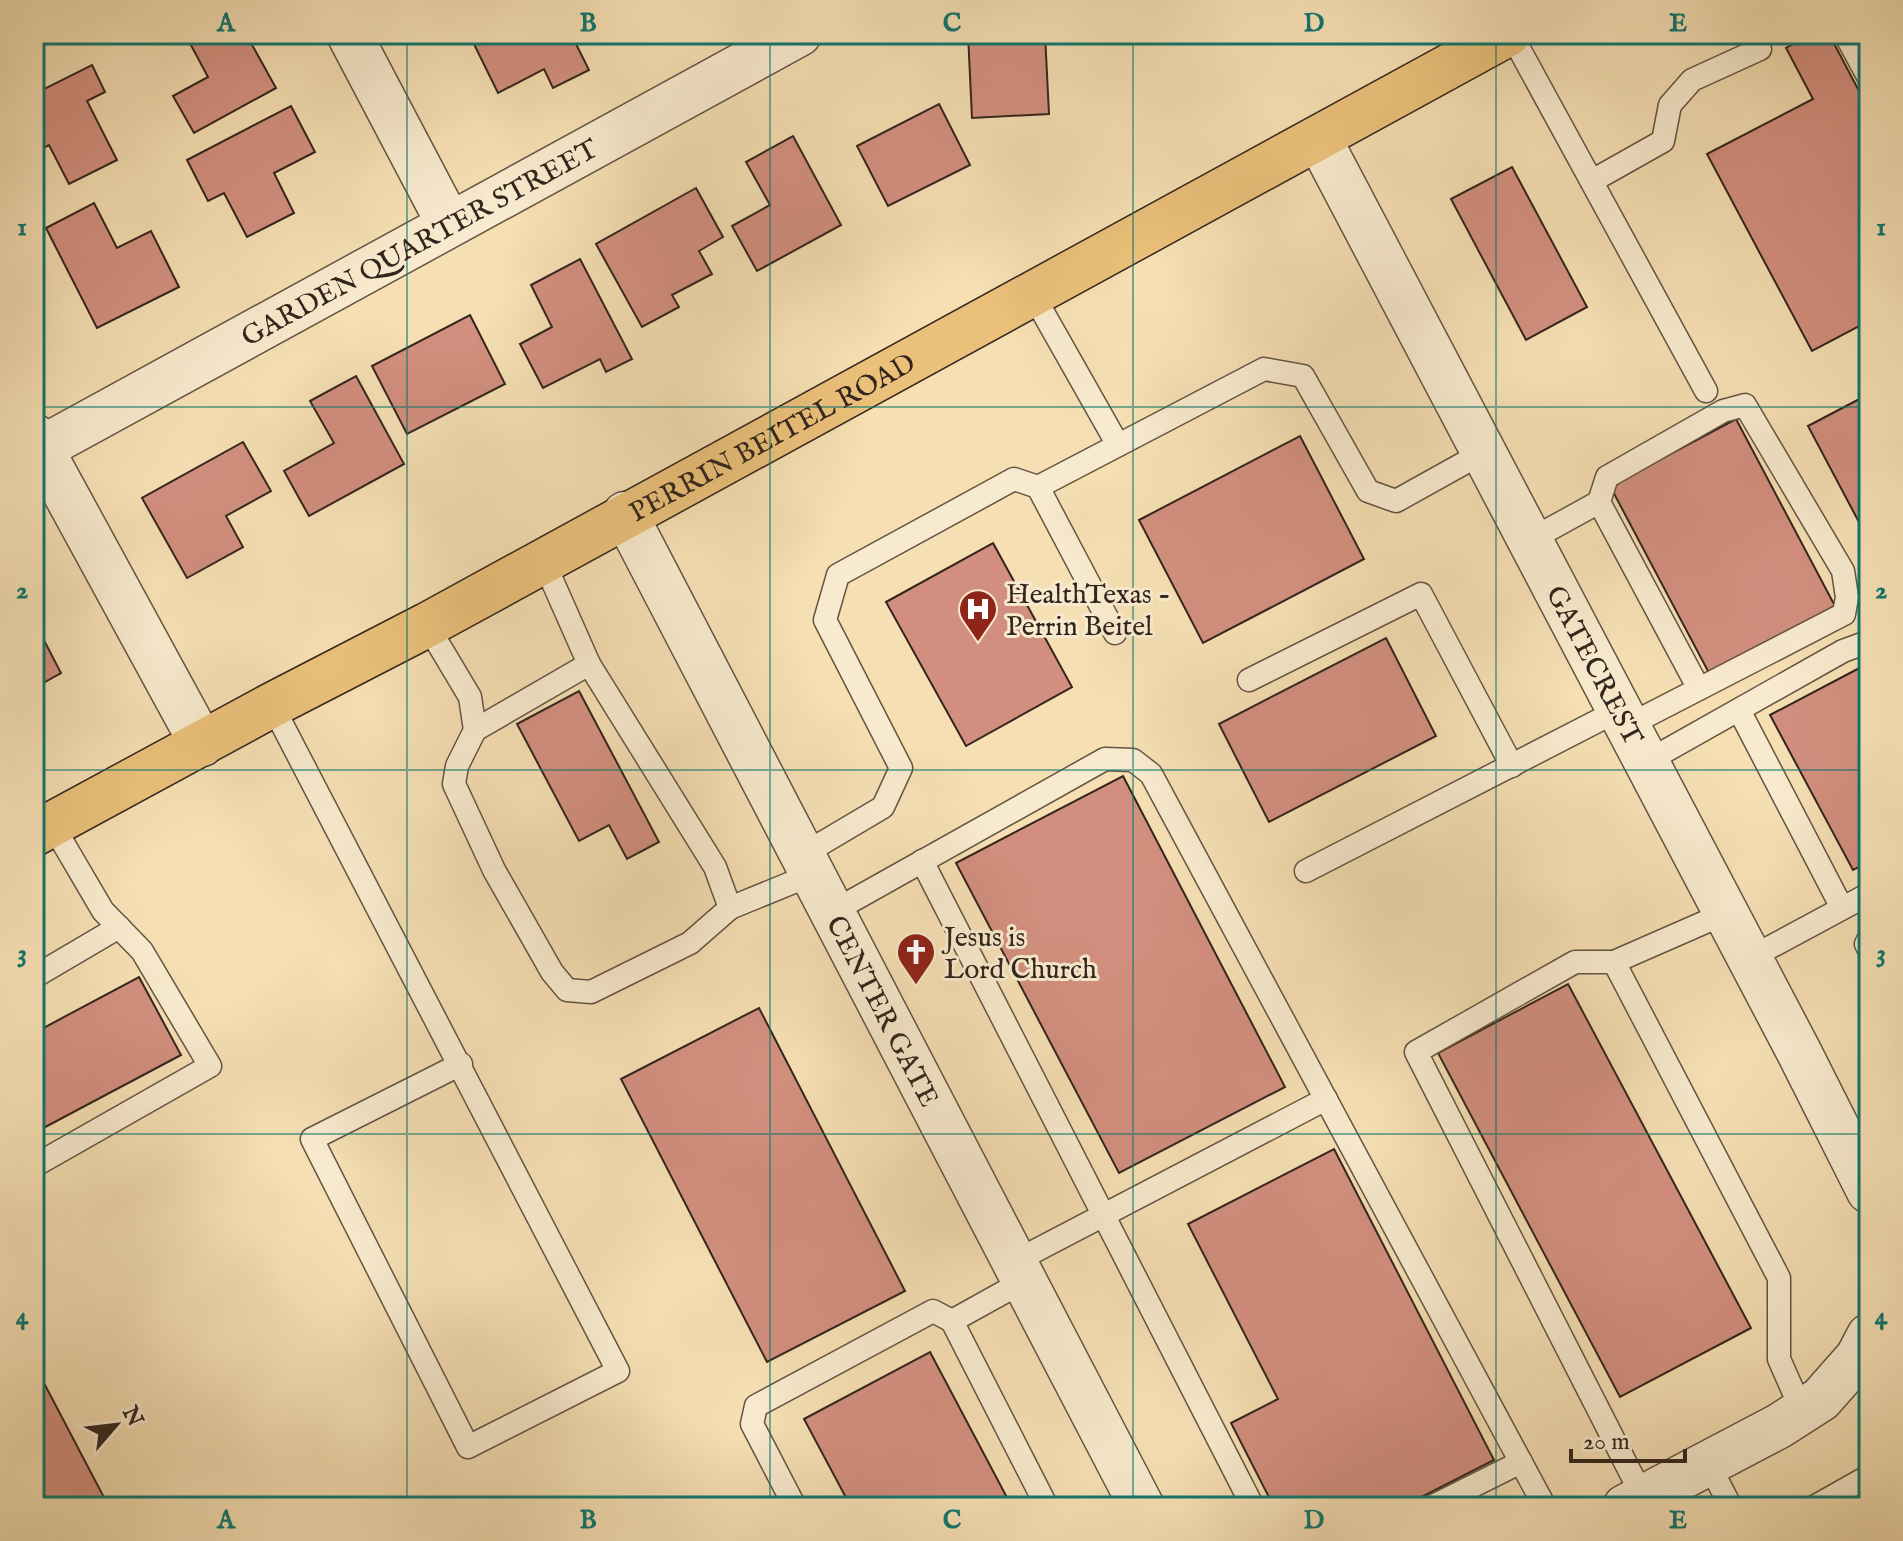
<svg xmlns="http://www.w3.org/2000/svg" width="1903" height="1541" font-family="'IM FELL English',serif">
  <style>
    .building { fill: #d28f7f; stroke: #33251d; stroke-width: 2 }
    .lines { fill: none; stroke-linecap: round; stroke-linejoin: round }
    .service-casing { stroke: #645442; stroke-width: 25 }
    .minor-casing { stroke: #645442; stroke-width: 47 }
    .primary-casing { stroke: #33251d; stroke-width: 47 }
    .service { stroke: #f8eace; stroke-width: 22 }
    .minor { stroke: #f8eace; stroke-width: 44 }
    .primary { stroke: #eac07a; stroke-width: 44 }
    .grid { fill: none; stroke: #0f766e; stroke-width: 2; stroke-opacity: 0.55 }
    .labels { text-anchor: middle; stroke-width: 6; stroke-linejoin: round; paint-order: stroke }
    .street-label { font-size: 28px; fill: #33251d; stroke: #f8eace }
    .poi-label { font-size: 28px; fill: #33251d; stroke: #f8eace; text-anchor: start }
    .neatline { fill: none; stroke: #0f766e; stroke-width: 3 }
    .grid-label { font-size: 26px; text-anchor: middle; font-weight: bold; fill: #0f766e }
  </style>
  <rect width="100%" height="100%" fill="#f5dfb3"/>
  <filter id="stains"><feTurbulence type="fractalNoise" baseFrequency=".0025" numOctaves="4"/><feColorMatrix values="0 0 0 0 .2 0 0 0 0 .09 0 0 0 0 .02 0 0 0 .5 -.17"/></filter>
  <radialGradient id="worn" r=".72"><stop offset=".6" stop-color="#630" stop-opacity="0"/><stop offset="1" stop-color="#630" stop-opacity=".3"/></radialGradient>
  <!-- building -->
  <g class="building">
    <polygon points="185,34 246,34 276,88 194,133 173,96 208,77"/>
    <polygon points="469,34 571,34 589,70 553,88 544,69 498,93"/>
    <polygon points="968,34 1045,34 1049,114 972,118"/>
    <polygon points="1811,34 1829,34 1869,110 1869,339 1861,325 1812,351 1707,154 1813,99 1786,48"/>
    <polygon points="92,65 105,92 87,101 117,160 69,184 49,145 34,153 34,94"/>
    <polygon points="939,104 970,165 888,206 857,146"/>
    <polygon points="291,106 315,152 274,173 294,213 247,237 224,193 208,201 187,160"/>
    <polygon points="793,136 841,225 757,271 732,226 770,205 746,162"/>
    <polygon points="1512,167 1587,307 1526,340 1451,199"/>
    <polygon points="696,188 723,237 699,251 712,274 672,295 679,307 642,327 596,244"/>
    <polygon points="94,203 117,248 151,231 179,287 97,328 46,228"/>
    <polygon points="580,259 632,359 606,372 600,359 543,388 520,344 552,327 531,285"/>
    <polygon points="470,315 505,384 407,434 372,366"/>
    <polygon points="356,376 404,464 309,516 284,471 334,443 310,401"/>
    <polygon points="1869,394 1869,456 1865,458 1869,465 1869,541 1808,426"/>
    <polygon points="1736,419 1835,606 1709,673 1610,486"/>
    <polygon points="1300,436 1364,559 1203,643 1139,520"/>
    <polygon points="243,442 271,491 226,516 243,547 187,578 142,498"/>
    <polygon points="993,543 1072,687 966,746 886,602"/>
    <polygon points="34,621 61,673 34,688"/>
    <polygon points="1386,638 1436,736 1269,822 1219,724"/>
    <polygon points="1867,664 1869,862 1853,870 1770,715"/>
    <polygon points="579,691 659,842 627,859 609,825 579,841 517,724"/>
    <polygon points="1123,776 1285,1087 1119,1173 956,863"/>
    <polygon points="139,977 181,1055 34,1133 34,1033"/>
    <polygon points="1568,984 1751,1328 1620,1397 1438,1053"/>
    <polygon points="759,1008 905,1291 767,1362 621,1079"/>
    <polygon points="1334,1149 1494,1460 1402,1507 1274,1507 1231,1423 1278,1399 1188,1224"/>
    <polygon points="930,1352 1012,1507 851,1507 804,1419"/>
    <polygon points="34,1364 109,1507 34,1507"/>
  </g>
  <g class="lines">
    <!-- service casing -->
    <g class="service-casing">
      <g id="service">
        <polyline points="1511,34 1706,391"/>
        <polyline points="1845,34 1869,78"/>
        <polyline points="1592,181 1663,141 1670,105 1692,80 1760,49 1751,34"/>
        <polyline points="1032,293 1118,445"/>
        <polyline points="1038,487 1264,369 1303,376 1368,491 1396,501 1484,452"/>
        <polyline points="1530,540 1599,502"/>
        <polyline points="427,625 470,697 475,730 457,766 454,784 494,870 552,972 567,990 591,992 690,943 730,908 715,867 589,664 543,560"/>
        <polyline points="1249,680 1421,594 1512,766"/>
        <polyline points="272,705 618,1371 468,1447 312,1139 461,1064"/>
        <polyline points="1739,710 1842,908"/>
        <polyline points="1627,726 1844,614 1847,597 1843,571 1745,405 1723,411 1607,477 1599,502 1699,689"/>
        <polyline points="475,730 589,664"/>
        <polyline points="1646,762 1843,651 1862,644 1869,648"/>
        <polyline points="802,855 883,807 901,768 825,620 838,575 1014,479 1038,487 1115,633"/>
        <polyline points="922,861 1253,1507"/>
        <polyline points="1306,871 1619,710"/>
        <polyline points="730,908 813,874"/>
        <polyline points="832,912 1105,759 1133,760 1151,774 1545,1507"/>
        <polyline points="1869,938 1866,944 1869,950"/>
        <polyline points="1750,958 1869,894"/>
        <polyline points="1614,962 1726,913"/>
        <polyline points="34,977 119,927"/>
        <polyline points="34,1166 210,1066 142,951 103,911 52,824"/>
        <polyline points="1014,1262 1326,1099"/>
        <polyline points="952,1321 1047,1507"/>
        <polyline points="1708,1463 1731,1507"/>
        <polyline points="1646,1503 1416,1052 1575,962 1614,962 1779,1278 1779,1359 1802,1411"/>
        <polyline points="795,1507 752,1424 756,1406 933,1311 952,1321 1024,1281"/>
        <polyline points="1431,1507 1521,1462"/>
        <polyline points="1814,1507 1869,1476"/>
      </g>
    </g>
    <!-- minor casing -->
    <g class="minor-casing">
      <g id="minor">
        <polyline points="349,34 449,224"/>
        <path id="s1" d="M1319 139 1799 1052 1869 1191"/>
        <polyline points="34,436 202,744"/>
        <path id="s2" d="M40 449 799 34"/>
        <path id="s3" d="M625 514 1142 1507"/>
        <polyline points="1625,1507 1779,1426 1821,1399 1858,1357 1869,1336"/>
      </g>
    </g>
    <!-- primary casing -->
    <g class="primary-casing">
      <g id="primary">
        <path id="s4" d="M34 834 272 705 427 625 1508 34"/>
      </g>
    </g>
    <!-- service -->
    <use href="#service" class="service"/>
    <!-- minor -->
    <use href="#minor" class="minor"/>
    <!-- primary -->
    <use href="#primary" class="primary"/>
  </g>
  <!-- grid -->
  <path class="grid" d="M407 34V1507M770 34V1507M1133 34V1507M1496 34V1507M34 407H1869M34 770H1869M34 1134H1869"/>
  <!-- icons -->
  <defs>
    <g id="hospital-pin" transform="scale(2)"><path d="M0 17L-7.5 6A9.5 9.5 0 1 1 7.5 6Z" fill="#8f2418" stroke="#f8eace"/><path d="M-5-5h3v3.5h4V-5h3V5h-3V1.5h-4V5h-3Z" fill="#fff"/></g>
    <g id="church-pin" transform="scale(2)"><path d="M0 17L-7.5 6A9.5 9.5 0 1 1 7.5 6Z" fill="#8f2418" stroke="#f8eace"/><path d="M-1.2-6h2.4v3.5h3.3v2.4h-3.3V6h-2.4V-.1h-3.3v-2.4h3.3Z" fill="#fff"/></g>
  </defs>
  <g fill-rule="evenodd">
    <use href="#hospital-pin" x="978" y="609"/>
    <use href="#church-pin" x="916" y="952"/>
  </g>
  <g class="labels">
    <!-- street labels -->
    <g class="street-label">
      <text dy="10" stroke="none"><textPath href="#s2" startOffset="432">GARDEN QUARTER STREET</textPath></text>
      <text dy="10" stroke="none"><textPath href="#s4" startOffset="838">PERRIN BEITEL ROAD</textPath></text>
      <text dy="10" stroke="none"><textPath href="#s1" startOffset="594">GATECREST</textPath></text>
      <text dy="10" stroke="none"><textPath href="#s3" startOffset="560">CENTER GATE</textPath></text>
    </g>
    <!-- poi labels -->
    <g class="poi-label">
      <text x="1006" y="603">HealthTexas -<tspan x="1006" dy="32">Perrin Beitel</tspan></text>
      <text x="944" y="946">Jesus is<tspan x="944" dy="32">Lord Church</tspan></text>
    </g>
  </g>
  <!-- margin -->
  <rect width="1903" height="1541" fill="none" stroke="#f5dfb3" stroke-width="88"/>
  <!-- north arrow -->
  <g transform="translate(116 1425) rotate(62)" stroke="#f8eace" stroke-width="6" paint-order="stroke">
  <path d="M0-6L14 30L0 20L-14 30Z" fill="#33251d"/>
  <text y="-12" font-size="22" font-weight="bold" text-anchor="middle" fill="#33251d">N</text>
  </g>
  <!-- scale -->
  <path d="M1571 1449v12h114v-12" fill="none" stroke="#33251d" stroke-width="4"/>
  <text x="1583" y="1449" font-size="24" fill="#33251d" stroke="#f8eace" stroke-width="6" paint-order="stroke">20 m</text>
  <rect x="44" y="44" width="1815" height="1453" class="neatline"/>
  <g class="grid-label">
    <text x="226" y="31">A</text>
    <text x="588" y="31">B</text>
    <text x="952" y="31">C</text>
    <text x="1314" y="31">D</text>
    <text x="1678" y="31">E</text>
    <text x="22" y="235">1</text>
    <text x="1881" y="235">1</text>
    <text x="22" y="598">2</text>
    <text x="1881" y="598">2</text>
    <text x="22" y="961">3</text>
    <text x="1881" y="961">3</text>
    <text x="22" y="1324">4</text>
    <text x="1881" y="1324">4</text>
    <text x="226" y="1528">A</text>
    <text x="588" y="1528">B</text>
    <text x="952" y="1528">C</text>
    <text x="1314" y="1528">D</text>
    <text x="1678" y="1528">E</text>
  </g>
  <rect width="100%" height="100%" filter="url(#stains)"/>
  <rect width="100%" height="100%" fill="url(#worn)"/>
</svg>
